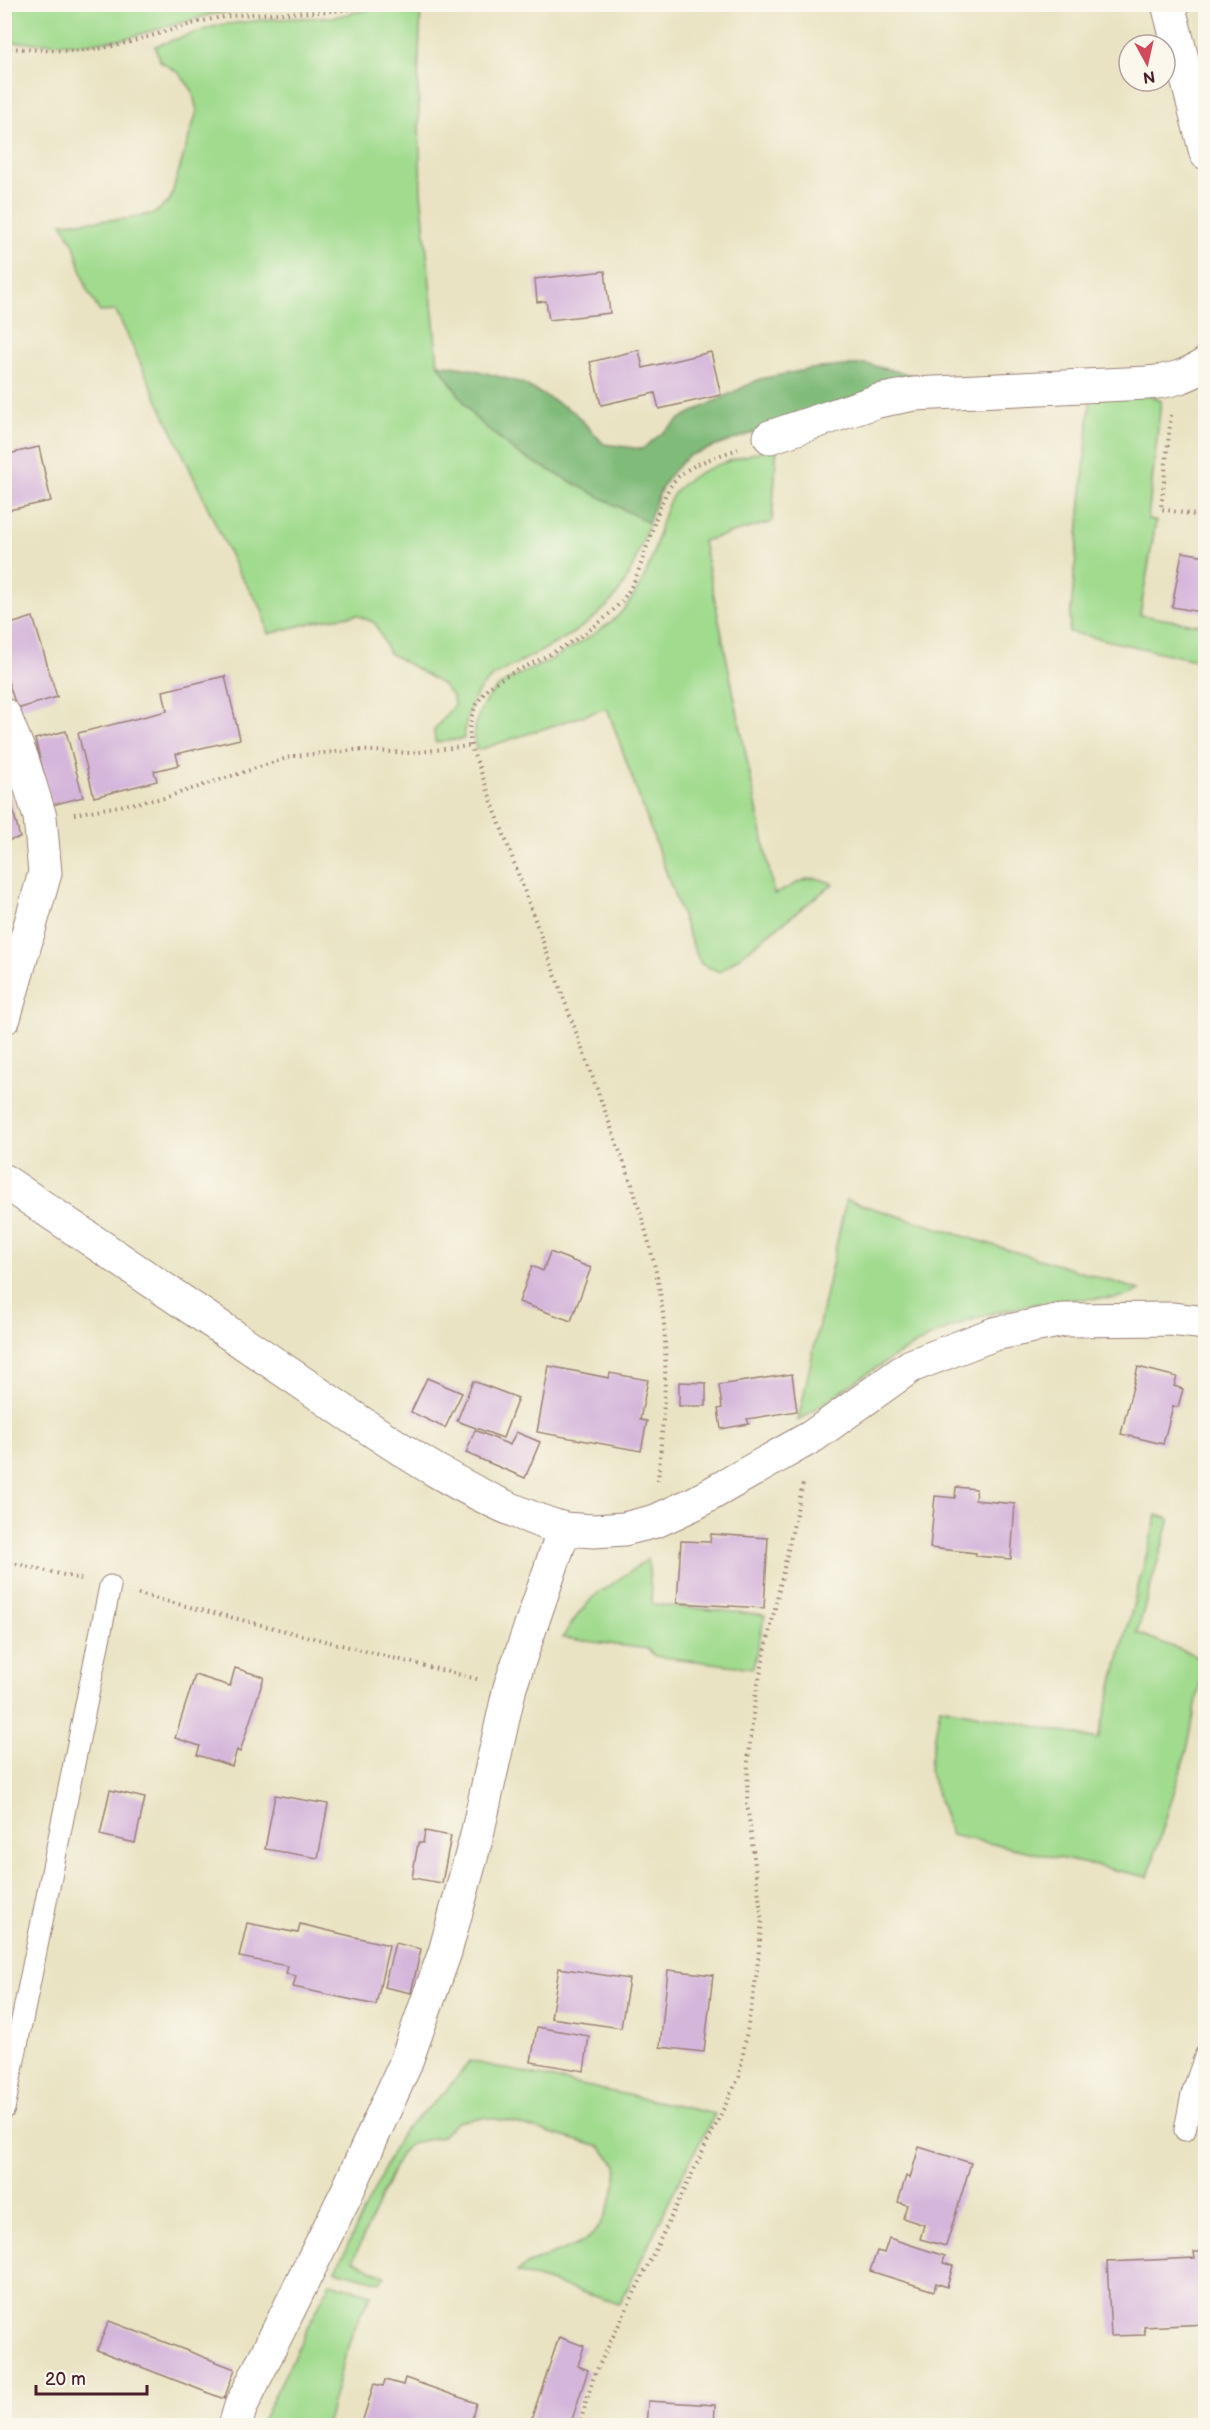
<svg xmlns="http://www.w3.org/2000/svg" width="1210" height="2430" font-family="'Balsamiq Sans',sans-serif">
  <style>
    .green { fill: #a0db8e; stroke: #757d5c; stroke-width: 1.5 }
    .forest { fill: #80bb79; stroke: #656d52; stroke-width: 1.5 }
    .building { fill: #d5b6db }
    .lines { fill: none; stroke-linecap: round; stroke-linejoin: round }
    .lane-casing { stroke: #9a8177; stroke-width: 23 }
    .street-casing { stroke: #9a8177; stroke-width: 35 }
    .secondary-casing { stroke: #9a8177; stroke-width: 35 }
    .path { stroke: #9a8177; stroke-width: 4; stroke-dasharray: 1.5 4.5; stroke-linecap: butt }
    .lane { stroke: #fff; stroke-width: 21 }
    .street { stroke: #fff; stroke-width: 33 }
    .secondary { stroke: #fff; stroke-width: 33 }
  </style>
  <rect width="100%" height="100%" fill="#fbf7ec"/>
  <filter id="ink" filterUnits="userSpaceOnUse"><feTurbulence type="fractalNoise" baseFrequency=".0167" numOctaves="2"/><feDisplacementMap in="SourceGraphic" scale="12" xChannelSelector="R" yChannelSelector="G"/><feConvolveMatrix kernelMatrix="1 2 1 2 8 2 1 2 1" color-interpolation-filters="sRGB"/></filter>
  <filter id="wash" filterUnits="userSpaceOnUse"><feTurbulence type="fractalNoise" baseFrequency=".008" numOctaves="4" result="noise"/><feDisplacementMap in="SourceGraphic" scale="24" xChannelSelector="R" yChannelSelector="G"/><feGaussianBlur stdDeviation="1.35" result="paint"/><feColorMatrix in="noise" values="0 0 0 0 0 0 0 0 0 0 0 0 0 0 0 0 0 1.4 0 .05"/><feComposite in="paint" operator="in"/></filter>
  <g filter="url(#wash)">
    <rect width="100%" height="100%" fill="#e9e3c3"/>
    <!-- green -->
    <g class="green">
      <polygon points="5,4 343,4 343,5 303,5 213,14 126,38 86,44 5,42"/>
      <path d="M389 5H421L418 83 421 192 438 364 474 417 517 453 649 523C639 551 630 582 608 605 585 629 553 645 524 660 512 666 497 672 488 681 472 695 465 718 464 739L435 742 434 730 454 705 453 697 442 684 389 653 375 623 357 615 322 620 268 634 262 609 238 572 116 311 100 312 87 290 74 245 62 223 126 219 155 213 170 200 197 111 192 90 179 73 160 61 155 46 219 25 271 19 334 17Z"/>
      <polygon points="1147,393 1161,401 1148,519 1156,521 1140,615 1205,626 1205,662 1069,632 1091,395"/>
      <path d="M777 446 772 522 703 541 774 894C799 885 805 870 833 884L720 972 701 964 692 944 607 708 478 750C467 735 481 704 493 692 506 678 528 671 545 663 567 651 587 639 607 625 627 611 645 581 652 557 660 534 663 499 684 483 707 464 748 456 777 446Z"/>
      <path d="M846 1200 1140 1290C1122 1302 1096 1297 1074 1299 1049 1301 1021 1306 997 1312 924 1330 859 1379 798 1421Z"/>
      <polygon points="1157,1515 1170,1519 1137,1633 1205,1659 1187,1750 1148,1877 951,1835 929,1770 940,1707 1098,1739"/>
      <polygon points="648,1559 652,1604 765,1615 753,1668 655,1656 648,1649 562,1638 577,1616 593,1597"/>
      <path d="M470 2061 715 2114 679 2181 620 2304 517 2272C539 2254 558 2255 581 2243 607 2228 616 2193 617 2165L600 2147 508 2121 482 2117 457 2122 441 2137 411 2143 399 2156 353 2260 385 2276 380 2282 336 2270 402 2132 444 2093Z"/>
      <path d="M330 2283 372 2294C349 2327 338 2386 326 2425H260Z"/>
    </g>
    <!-- forest -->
    <path class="forest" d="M438 364 471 369 522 383 574 412 604 444 642 449 683 417 760 379 810 369 866 364 941 382 864 393 688 456C665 477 657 493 649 523L517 453 474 417Z"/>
    <g id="blocks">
      <!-- building -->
      <g class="building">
        <polygon points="605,271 610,313 549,320 546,301 537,302 535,279"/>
        <polygon points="639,350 643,368 711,352 721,395 659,409 655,393 601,405 590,362"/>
        <polygon points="39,447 51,501 4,511 4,455"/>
        <polygon points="1182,552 1206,556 1206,613 1172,607"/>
        <polygon points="33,617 57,697 17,709 4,669 4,626"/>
        <polygon points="225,676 240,739 176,754 179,765 154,771 157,781 94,797 78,733 167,711 163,691"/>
        <polygon points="66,731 83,797 52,805 35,739"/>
        <polygon points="4,773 20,838 4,841"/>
        <polygon points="550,1252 591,1268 571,1321 519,1302 532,1266 543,1271"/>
        <polygon points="549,1366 609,1378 610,1373 648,1380 640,1420 647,1421 641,1451 537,1432"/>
        <polygon points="1138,1367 1177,1377 1174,1386 1183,1389 1178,1407 1173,1406 1163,1444 1121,1434"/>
        <polygon points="792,1374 797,1411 747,1419 749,1424 721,1429 718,1409 722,1408 719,1385"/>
        <polygon points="427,1378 462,1393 445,1428 411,1412"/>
        <polygon points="473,1381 518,1398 503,1438 457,1421"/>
        <polygon points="679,1382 706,1383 706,1406 679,1406"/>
        <polygon points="475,1430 510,1445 516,1432 540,1442 525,1478 466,1453"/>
        <polygon points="956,1487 976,1489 975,1500 1015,1504 1011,1559 976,1556 976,1553 930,1548 935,1496 955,1498"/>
        <polygon points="711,1534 768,1538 764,1608 677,1603 681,1541 710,1542"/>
        <polygon points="235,1668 264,1677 240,1752 237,1750 232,1766 197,1755 200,1746 175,1738 195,1675 230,1686"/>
        <polygon points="110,1790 145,1798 135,1843 100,1835"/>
        <polygon points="275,1795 328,1804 318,1858 265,1849"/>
        <polygon points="425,1831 451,1836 442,1883 412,1878 418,1843 423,1843"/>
        <polygon points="247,1923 298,1933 300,1924 389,1945 376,2005 293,1987 296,1976 286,1974 288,1966 239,1957"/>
        <polygon points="395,1943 421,1949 411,1993 384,1987"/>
        <polygon points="559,1968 629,1979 621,2028 551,2018"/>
        <polygon points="668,1970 713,1975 704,2052 660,2047"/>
        <polygon points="537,2027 589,2036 584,2071 531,2062"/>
        <polygon points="919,2147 971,2163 946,2246 920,2239 924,2225 903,2218 907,2205 898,2202 906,2176 910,2178"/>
        <polygon points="889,2238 945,2256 943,2263 953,2266 947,2287 936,2283 934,2291 870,2271 877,2251 884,2253"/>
        <polygon points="1194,2252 1206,2252 1206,2324 1144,2327 1145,2335 1111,2336 1107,2262 1195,2258"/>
        <polygon points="109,2321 235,2369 224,2399 97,2350"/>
        <polygon points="559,2337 584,2346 578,2366 588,2370 570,2426 529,2426"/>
        <polygon points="405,2378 476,2403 470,2426 361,2426 374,2384 383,2386 385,2380 403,2385"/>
        <polygon points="648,2401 715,2405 714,2426 646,2426"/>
      </g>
    </g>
  </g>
  <g filter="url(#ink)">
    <use href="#blocks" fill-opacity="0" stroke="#9a8177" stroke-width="1.5"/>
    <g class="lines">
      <!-- lane casing -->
      <g class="lane-casing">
        <g id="lane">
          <polyline points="4,2109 110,1586"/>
          <polyline points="1185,2130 1192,2094 1206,2054"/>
        </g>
      </g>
      <!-- street casing -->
      <g class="street-casing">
        <g id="street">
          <polyline points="1168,4 1206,153"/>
          <path d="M770 437 878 401 914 394 1147 383C1170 381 1186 377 1206 364"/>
          <polyline points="4,715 22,759 40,817 45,873 4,1018"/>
          <path d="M4 1181C100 1246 196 1310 291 1375 376 1433 465 1499 564 1529L510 1687 476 1839 445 1952 404 2067 348 2190 241 2406 235 2426"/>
        </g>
      </g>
      <!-- secondary casing -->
      <g class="secondary-casing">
        <polyline id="secondary" points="564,1529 594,1531 624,1529 656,1521 695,1503 813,1436 911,1366 994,1334 1063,1320 1171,1319 1206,1323"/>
      </g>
      <!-- path -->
      <g class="path">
        <path d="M4 48C32 49 60 52 87 50 130 46 170 28 212 19 266 8 323 18 377 4"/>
        <polyline points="1171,415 1161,509 1206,517"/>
        <polyline points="74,814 164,798 293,756 355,750 410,753 469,746"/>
        <path d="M658 1481C662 1429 668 1376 664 1324 660 1276 646 1231 632 1185L478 764C466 740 466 719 482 696 494 679 513 673 531 664 564 647 604 626 626 595 649 562 653 499 680 475 696 462 719 456 738 449"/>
        <polyline points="4,1561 81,1579"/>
        <polyline points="138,1594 477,1679"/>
        <polyline points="579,2426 594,2376 739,2077 756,1979 762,1920 747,1803 748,1761 755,1697 803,1483"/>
      </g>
      <!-- lane -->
      <use href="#lane" class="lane"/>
      <!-- street -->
      <use href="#street" class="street"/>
      <!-- secondary -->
      <use href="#secondary" class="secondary"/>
    </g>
  </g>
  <!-- margin -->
  <rect width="1210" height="2430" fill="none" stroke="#fbf7ec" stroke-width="24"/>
  <!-- north arrow -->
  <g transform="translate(1147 63) rotate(172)"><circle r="28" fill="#fbf7ec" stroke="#b4a19f" stroke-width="1.5"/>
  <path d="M0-4.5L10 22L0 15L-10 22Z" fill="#d1495b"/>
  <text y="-9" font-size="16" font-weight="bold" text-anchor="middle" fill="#4a1f2b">N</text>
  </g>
  <!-- scale -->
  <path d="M36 2385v9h111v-9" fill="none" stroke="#4a1f2b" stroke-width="3"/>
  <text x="45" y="2385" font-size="18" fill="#4a1f2b" stroke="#fbf7ec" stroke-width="4.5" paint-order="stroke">20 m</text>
</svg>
